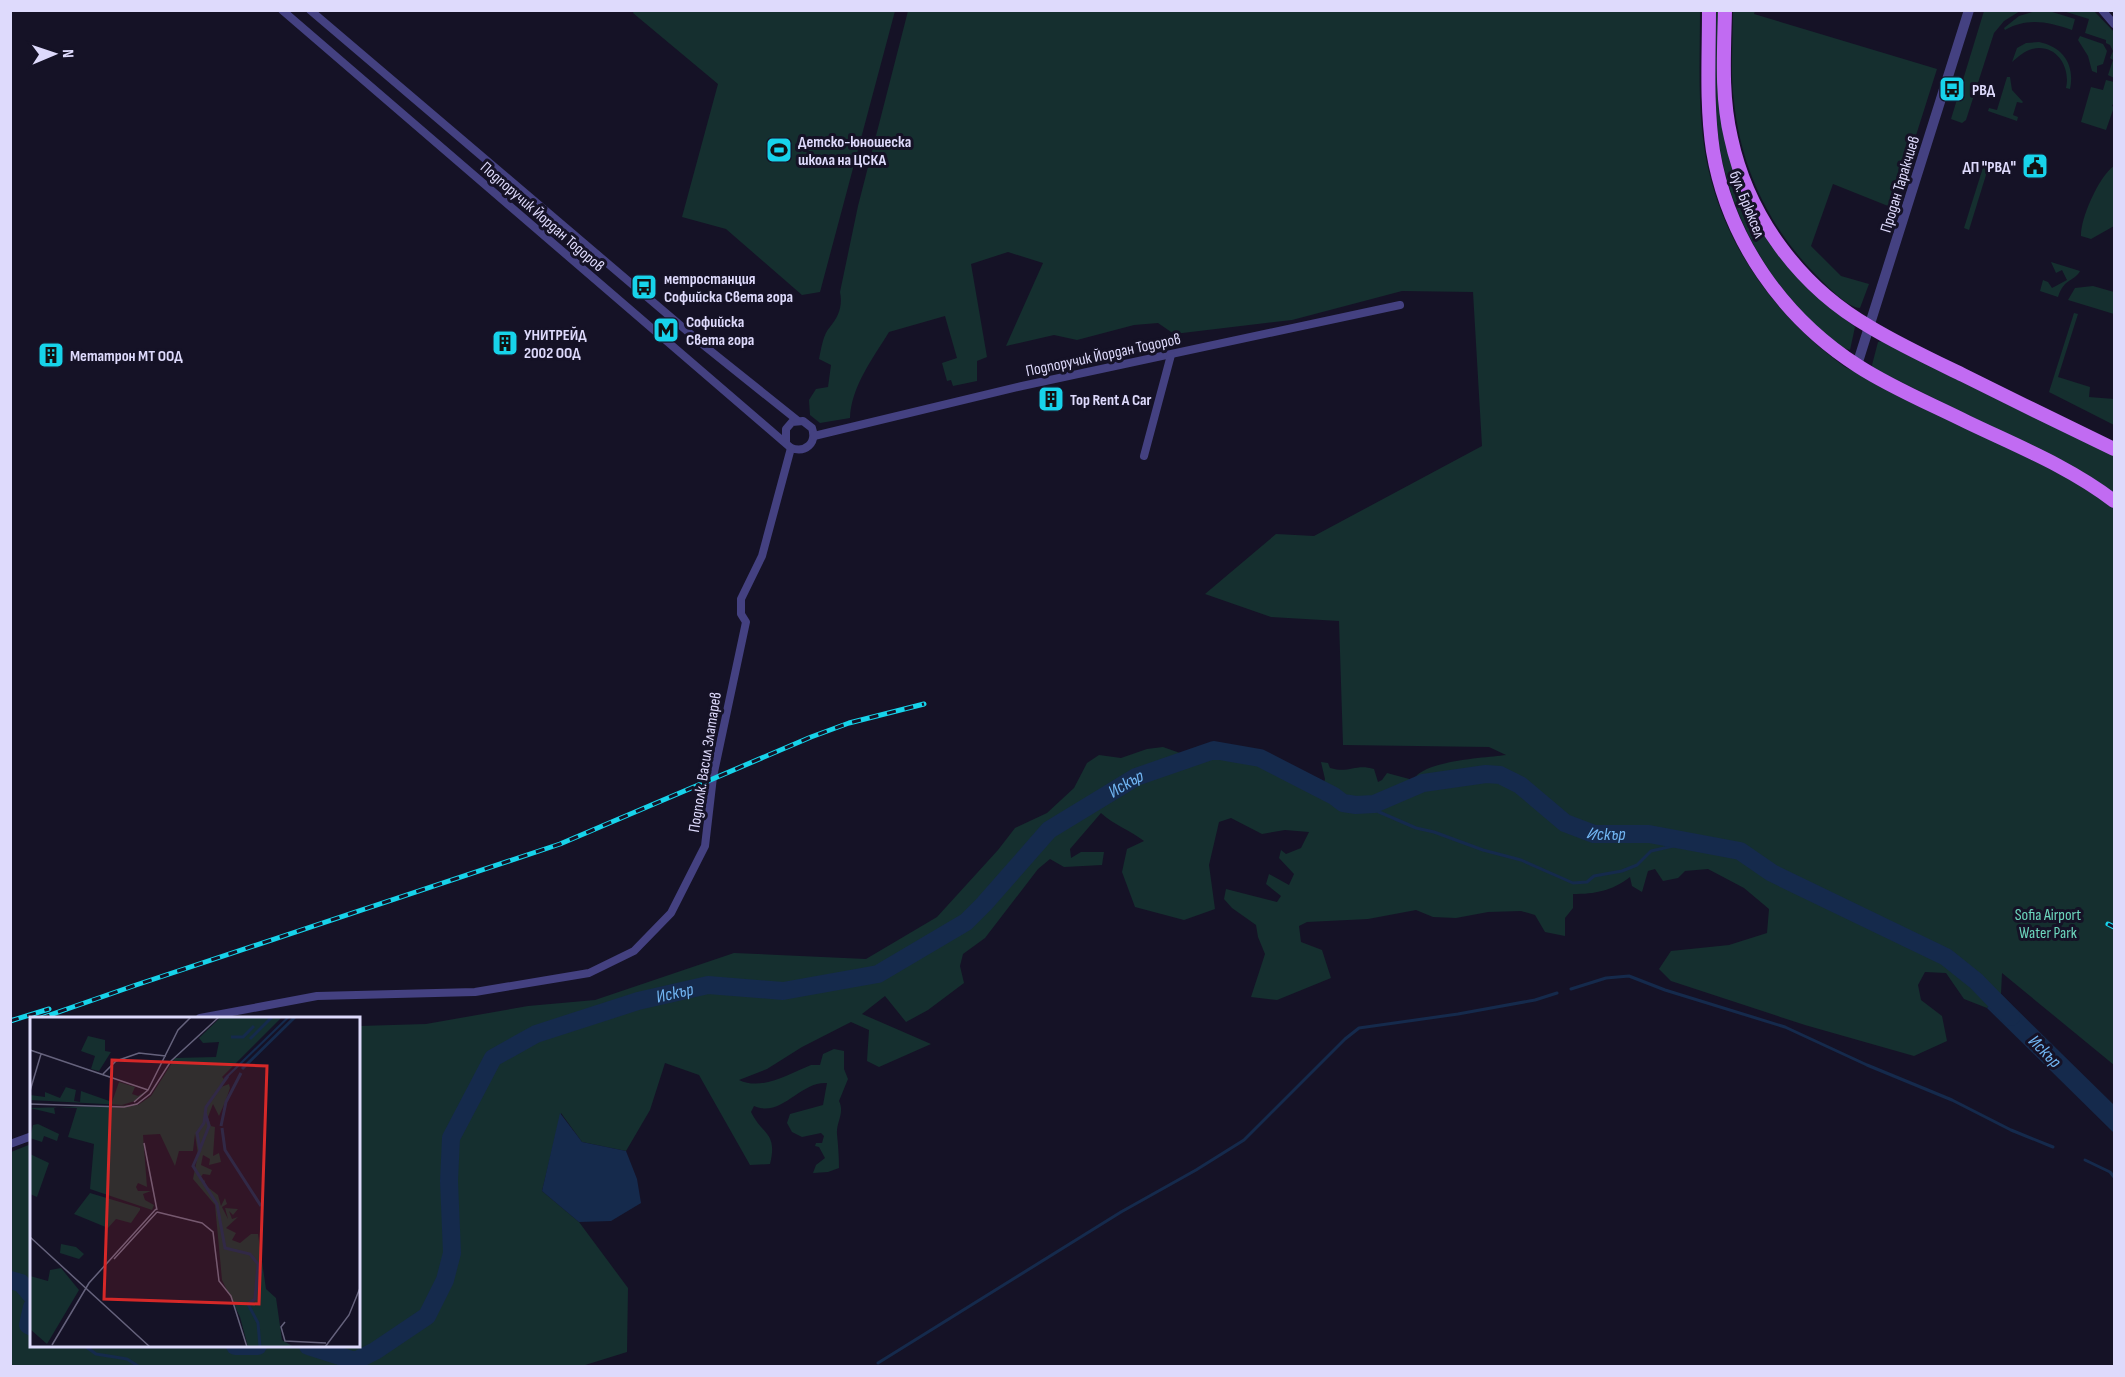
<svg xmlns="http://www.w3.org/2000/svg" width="2125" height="1377" font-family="'Sofia Sans Condensed',sans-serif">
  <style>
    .green { fill: #152f2f }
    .water { fill: #152a4c }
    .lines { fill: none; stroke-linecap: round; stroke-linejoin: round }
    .stream { stroke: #152a4c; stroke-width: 3 }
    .river { stroke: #152a4c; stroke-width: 18 }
    .minor { stroke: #444181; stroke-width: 8 }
    .tertiary { stroke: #444181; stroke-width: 10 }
    .primary { stroke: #c16bf2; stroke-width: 14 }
    .rail-casing { stroke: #17d3ea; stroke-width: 5 }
    .rail { stroke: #151226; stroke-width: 3; stroke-dasharray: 9; stroke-linecap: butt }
    .labels { text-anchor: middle; stroke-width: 6; stroke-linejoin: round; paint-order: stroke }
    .poi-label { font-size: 16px; font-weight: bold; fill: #dedafc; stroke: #151226; text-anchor: start }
    .street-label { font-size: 16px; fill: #dedafc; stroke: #151226 }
    .park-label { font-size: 16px; fill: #6cd6bd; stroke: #151226 }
    .water-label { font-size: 18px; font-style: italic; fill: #71b5f2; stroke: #151226 }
    .inset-river { fill: none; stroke: #152a4c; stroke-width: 3 }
    .inset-road { fill: none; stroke: #65627c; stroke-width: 1.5 }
    .view { fill: #d62828; fill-opacity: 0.15; stroke: #d62828; stroke-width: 3 }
    .inset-edge { fill: none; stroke: #dedafc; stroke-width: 3 }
  </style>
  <rect width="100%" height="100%" fill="#151226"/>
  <!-- green -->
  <g class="green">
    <polygon points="634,11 895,11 820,292 802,295 726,229 682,217 718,84 633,13"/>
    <path d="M908 11H1700C1700 50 1698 90 1702 129 1711 227 1766 310 1845 367L2074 481 2114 508V1065L2002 973 2001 994 1987 1008 1964 999 1946 973 1925 972 1918 985 1921 1000 1942 1016 1947 1041 1914 1056 1805 1025 1671 981 1659 969 1671 951 1729 945 1767 933 1769 909 1744 888 1708 869 1685 871 1678 878 1663 881 1655 869 1648 871 1642 892 1632 886 1630 877C1612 891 1595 894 1573 894V908L1565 918V936L1545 932 1535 915 1521 911 1488 912 1456 918 1433 917 1416 910 1368 919 1307 922 1299 926 1301 942 1322 950 1331 978 1277 1000 1251 997 1265 954 1258 937 1256 925 1232 908 1224 899 1226 889 1277 902 1281 896 1266 884 1269 874 1289 885 1294 874 1279 858 1281 850 1286 854 1301 848 1309 832 1285 830 1262 834 1231 818 1219 822 1209 865 1215 909 1184 920 1135 907 1122 872 1127 849 1144 841C1130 830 1114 825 1101 813L1070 849 1071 858 1081 852H1104L1102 865 1064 867 1050 859 1038 869 985 938 963 954 960 966 964 983 928 1010 906 1022 885 996 862 1014 931 1044 879 1067 867 1061 869 1030 851 1022 802 1047 767 1069 739 1080C762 1091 789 1074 811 1065H820L823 1054 834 1049 844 1051V1069L848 1079 839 1101C845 1113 836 1122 837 1134 838 1145 839 1156 839 1168L828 1172 813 1173 816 1165 825 1158 819 1147 815 1146 816 1143H822L824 1136 821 1133 802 1137 792 1132 787 1123 790 1114 823 1105 827 1083C800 1081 782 1118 754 1106L751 1112C762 1135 778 1132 770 1164L750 1165 699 1075 665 1063 650 1110 626 1151 582 1142 561 1113 542 1191 579 1222 628 1288 627 1352 582 1366H11V1152L31 1144 32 1346H358L359 1026 426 1024 528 1006 595 1000 734 953 866 959 937 917 998 850 1015 828 1047 813 1074 788 1087 763 1099 755 1121 758 1147 749 1163 747 1180 753 1204 758H1219L1258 766 1283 775 1314 791 1323 786 1325 779 1321 762 1328 763 1330 768C1350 774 1355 763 1374 769L1378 782 1382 780 1387 773 1413 780C1424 760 1485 758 1506 755L1489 747 1343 745 1339 621 1271 617 1205 594 1276 534 1314 536 1482 446 1473 292 1402 291 1292 320 1174 334 1158 323 1134 325 1077 340 1054 335 1006 346 1043 263 1008 252 971 264 987 357 977 361V381L953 386 951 380 947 381 942 363 957 358 945 316 889 332C873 358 851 387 850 418L820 423 810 415 809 400 816 389 828 387 831 365 819 359C821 350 823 334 830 327 838 317 843 307 840 292L858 206Z"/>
    <path d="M1716 11H1719V90L1774 249 1809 290 1855 327 1850 350C1834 346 1812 322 1801 310 1754 260 1723 194 1717 125 1713 87 1716 49 1716 11Z"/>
    <path d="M1733 11H1755L1754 14 1937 69 1893 208 1833 184 1811 246 1841 276 1869 284 1860 308C1848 308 1826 285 1817 276 1770 229 1741 169 1734 102 1730 72 1733 41 1733 11Z"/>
    <polygon points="1984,11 2020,11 2004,21 1994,33 1966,120 1962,123 1951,119"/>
    <path d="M2036 11H2049L2075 19 2072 30C2048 22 2028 17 2005 30L2004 28 2019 16Z"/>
    <polygon points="2063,11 2094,11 2114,32 2114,78 2108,75 2113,60 2110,58 2113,51 2110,45 2106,43 2106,40 2085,33 2089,19"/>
    <polygon points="2080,36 2103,44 2107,51 2103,64 2097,66 2097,73 2092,71 2088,56 2078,40"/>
    <path d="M2039 42C2064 47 2075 66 2070 89L2066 88C2071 67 2056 43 2032 49 2024 51 2018 57 2012 62L2017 48 2026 43Z"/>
    <polygon points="2007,77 2010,77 2012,90 2023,102 2022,103 2017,102 2013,115 2018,117 2017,121 1988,111 1989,108 1997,110"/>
    <polygon points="2106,80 2114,82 2114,102 2112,106 2114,107 2106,130 2081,122 2091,87 2103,90"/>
    <polygon points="1985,161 1990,162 1969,230 1964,228"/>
    <path d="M2114 166V226L2091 239 2081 236C2080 219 2099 176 2114 166Z"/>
    <path d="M2051 262 2080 271C2074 282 2064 278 2058 297L2040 291 2043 280 2048 282 2052 288 2067 280 2062 270 2056 273Z"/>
    <polygon points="2093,286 2114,292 2114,314 2068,300 2075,288"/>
    <polygon points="2074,313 2078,314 2058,377 2090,387 2089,397 2114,399 2114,425 2049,392"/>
    <polygon points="1882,341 2114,456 2114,493 2083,472 1873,368 1872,365 1878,342"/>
  </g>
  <!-- water -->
  <g class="water">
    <polygon points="2001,994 2114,1105 2114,1133 1987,1008"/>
    <polygon points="560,1113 582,1142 626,1151 637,1179 641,1203 611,1221 579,1222 542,1191"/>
  </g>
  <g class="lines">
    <!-- stream -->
    <g class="stream">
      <polyline points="1363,805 1416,828 1434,832 1483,850 1521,860 1573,883 1587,882 1594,876 1622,871 1637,865 1651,851 1691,842"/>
      <polyline points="1571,989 1606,978 1629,976 1665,990 1785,1027 1867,1065 1952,1100 2011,1130 2053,1147"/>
      <polyline points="2085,1160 2110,1172 2114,1177"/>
      <polyline points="85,1346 96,1354 127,1359 138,1366"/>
      <polyline points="878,1363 1121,1212 1196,1170 1244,1140 1345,1039 1359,1028 1458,1014 1535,1000 1557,993"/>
      <polyline points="350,1366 355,1361"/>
    </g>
    <!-- river -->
    <g class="river">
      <polyline points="10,1280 21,1283 32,1296"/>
      <polyline points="32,1307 28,1325 32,1327"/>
      <polyline points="235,1346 258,1346"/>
      <path id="s1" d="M308 1346 355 1361 375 1351 427 1316 445 1280 452 1253 449 1181 451 1138 493 1058 536 1034 638 1001 708 985 783 991 878 974 966 922 984 904 1049 830 1136 777 1214 750 1260 758 1334 796 1343 803 1356 805 1374 804 1423 783 1486 774 1500 775 1520 785 1565 823 1594 834H1649L1740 851 1772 873 1946 957 1976 981 2011 1017"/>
    </g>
    <!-- minor -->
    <g class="minor">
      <path d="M282 10 791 448C806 453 817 443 812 428L803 421 792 422 786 429V442"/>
      <polyline points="310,10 707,348 797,420"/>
      <polyline points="2102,10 2114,24"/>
      <polyline points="814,436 1022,386 1400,305"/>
      <polyline points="1144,456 1171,355"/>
      <polyline points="200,1018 317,996 475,992 589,973 634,951 671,913 705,846 713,777 746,622 741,614 741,599 762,556 791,448"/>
      <polyline points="10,1144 32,1136"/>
    </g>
    <!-- tertiary -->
    <polyline class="tertiary" points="1857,365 1969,10"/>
    <!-- primary -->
    <g class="primary">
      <path d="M1709 10C1709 57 1706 105 1713 151 1728 240 1783 318 1858 366 1892 388 1931 404 1967 422 2017 446 2070 467 2114 501"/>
      <path d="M1725 10C1724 53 1721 96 1731 138 1748 217 1800 287 1870 327 1900 345 1932 360 1963 375 2013 400 2064 425 2114 449"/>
    </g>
    <!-- rail casing -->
    <g class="rail-casing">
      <g id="rail">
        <polyline points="2108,924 2114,927"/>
        <polyline points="41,1018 136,985 560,844 811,737 849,723 924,704"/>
        <polyline points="10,1021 49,1009"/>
      </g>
    </g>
    <!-- rail -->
    <use href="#rail" class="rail"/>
  </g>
  <!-- icons -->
  <defs>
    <g id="bus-square" transform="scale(1.35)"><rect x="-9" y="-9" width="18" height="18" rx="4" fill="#17d3ea" stroke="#151226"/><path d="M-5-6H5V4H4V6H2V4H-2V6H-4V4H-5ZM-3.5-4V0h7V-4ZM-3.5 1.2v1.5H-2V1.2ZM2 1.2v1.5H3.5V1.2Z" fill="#111"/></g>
    <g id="stadium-square" transform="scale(1.35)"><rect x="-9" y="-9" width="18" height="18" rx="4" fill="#17d3ea" stroke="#151226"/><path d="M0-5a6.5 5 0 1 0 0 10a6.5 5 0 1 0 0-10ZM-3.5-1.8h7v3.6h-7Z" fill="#111"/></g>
    <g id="civic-square" transform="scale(1.35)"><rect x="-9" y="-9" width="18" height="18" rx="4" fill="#17d3ea" stroke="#151226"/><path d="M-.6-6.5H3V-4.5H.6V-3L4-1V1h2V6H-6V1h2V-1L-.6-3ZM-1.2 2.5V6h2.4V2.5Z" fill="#111"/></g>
    <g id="metro-square" transform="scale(1.35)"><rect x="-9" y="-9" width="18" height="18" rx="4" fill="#17d3ea" stroke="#151226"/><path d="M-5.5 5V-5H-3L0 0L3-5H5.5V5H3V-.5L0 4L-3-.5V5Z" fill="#111"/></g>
    <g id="building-square" transform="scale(1.35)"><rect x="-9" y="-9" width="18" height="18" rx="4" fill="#17d3ea" stroke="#151226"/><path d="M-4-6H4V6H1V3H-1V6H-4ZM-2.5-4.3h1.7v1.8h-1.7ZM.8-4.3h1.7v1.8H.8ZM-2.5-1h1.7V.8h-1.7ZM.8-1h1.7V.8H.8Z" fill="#111"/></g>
  </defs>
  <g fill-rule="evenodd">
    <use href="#bus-square" x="1952" y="89"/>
    <use href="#stadium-square" x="779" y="150"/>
    <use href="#civic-square" x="2035" y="166"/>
    <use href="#bus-square" x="644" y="287"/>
    <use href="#metro-square" x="666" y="330"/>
    <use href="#building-square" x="505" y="343"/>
    <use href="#building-square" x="51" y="355"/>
    <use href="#building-square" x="1051" y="399"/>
  </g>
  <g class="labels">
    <!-- poi labels -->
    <g class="poi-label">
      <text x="1972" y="95">РВД</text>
      <text x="798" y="147">Детско-юношеска<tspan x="798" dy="18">школа на ЦСКА</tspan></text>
      <text x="2016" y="172" text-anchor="end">ДП "РВД"</text>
      <text x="664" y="284">метростанция<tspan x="664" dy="18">Софийска Света гора</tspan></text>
      <text x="686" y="327">Софийска<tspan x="686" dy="18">Света гора</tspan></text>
      <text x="524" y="340">УНИТРЕЙД<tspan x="524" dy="18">2002 ООД</tspan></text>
      <text x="70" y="361">Метатрон МТ ООД</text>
      <text x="1070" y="405">Top Rent A Car</text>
    </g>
    <!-- street labels -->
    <g class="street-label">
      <text transform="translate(1899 184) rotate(-73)" y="6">Продан Таракчиев</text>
      <text transform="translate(1748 204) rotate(68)" y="6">бул. Брюксел</text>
      <text transform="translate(543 216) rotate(41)" y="6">Подпоручик Йордан Тодоров</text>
      <text transform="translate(1103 354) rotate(-12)" y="6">Подпоручик Йордан Тодоров</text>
      <text transform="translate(704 762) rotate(-81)" y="6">Подполк. Васил Златарев</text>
    </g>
    <!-- park labels -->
    <g class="park-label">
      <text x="2048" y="920">Sofia Airport<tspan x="2048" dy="18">Water Park</tspan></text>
    </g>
    <!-- water labels -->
    <g class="water-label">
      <text dy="6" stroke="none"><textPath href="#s1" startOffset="1124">Искър</textPath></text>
      <text dy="6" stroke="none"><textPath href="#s1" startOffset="1647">Искър</textPath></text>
      <text dy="6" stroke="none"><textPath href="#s1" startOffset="602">Искър</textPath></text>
      <text transform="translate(2045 1051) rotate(45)" y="6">Искър</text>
    </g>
  </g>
  <!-- overview -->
  <g transform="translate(30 1017)">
    <rect width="330" height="330" fill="#151226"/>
    <path d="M191 0H252L192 60 195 63 191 70 199 67 200 71 196 83 189 99 183 87 178 100 181 109 185 110 183 139 189 136 191 145 179 148 180 142 173 138 171 148 182 153 180 158 173 157 170 161 174 165 175 162V168L188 178 191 189 195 181 197 187 192 190 198 202 195 191 208 192 203 198 199 194 202 202 208 200 196 211 206 216 202 223 210 226 221 217H228L236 272 246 281 252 323 264 330H218L210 300 192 263 185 188 163 162 168 137 165 117 163 134H149L145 149 130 117 113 118 117 170 108 166 106 170 108 174H121L113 177 115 183 124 188 122 193 60 172 64 127 38 120 47 91 24 90 25 97 0 91 108 88 121 79 145 41 186 40 189 25 173 26 169 21ZM58 19 75 23V34L81 35 69 54 61 52 65 39 51 34ZM89 65 105 70 102 77 108 79 116 74 105 84 92 88 0 83V78L15 80V75L30 81 36 70 25 67 46 73 44 84 50 85 51 74 82 85ZM8 107 29 117 27 124 14 119 12 125 0 121 3 108ZM0 137 19 146 7 180 0 177ZM60 176 110 191V193L101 206 86 202 78 211 44 197ZM31 227 46 230 54 237 49 242 30 236ZM31 251 49 273 17 327 0 312V259L18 264 20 253Z" fill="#152f2f"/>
    <path d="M257 0H260L195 63 194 61Z" fill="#152a4c"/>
    <path class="inset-river" d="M201 20H213L224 9M220 22 242 0M212 52 265 0M198 59 176 90 174 106 167 116 170 133 163 149 187 187 195 231 220 237 228 247 225 282 218 287 228 306 230 330M191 109 196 85 211 56M192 111 195 133 231 189M170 132 179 109 175 95M225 278 231 255 228 247"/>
    <path class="inset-road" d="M0 33 118 73M73 57 86 44 109 36 136 39M0 74 11 37M104 85 118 73 148 13 161 0M0 87 94 90 107 87 120 77 141 44 189 0M114 126 127 193M127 195 172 206 183 215 189 264 201 279 217 330M0 220 120 330M84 242 127 195M255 305 251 310 255 324 296 326M22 328 59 266 126 192M295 330 319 298 330 271"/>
    <path class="view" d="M82 43 237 49 229 287 74 282Z"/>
    <rect width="330" height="330" class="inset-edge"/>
  </g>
  <!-- border -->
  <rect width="2125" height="1377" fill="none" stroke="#dedafc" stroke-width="24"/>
  <!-- north arrow -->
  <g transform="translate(54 54) rotate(88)" stroke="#151226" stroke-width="4.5" paint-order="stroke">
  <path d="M0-4.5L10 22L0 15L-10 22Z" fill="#dedafc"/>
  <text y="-9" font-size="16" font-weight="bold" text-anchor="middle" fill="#dedafc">N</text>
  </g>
</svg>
